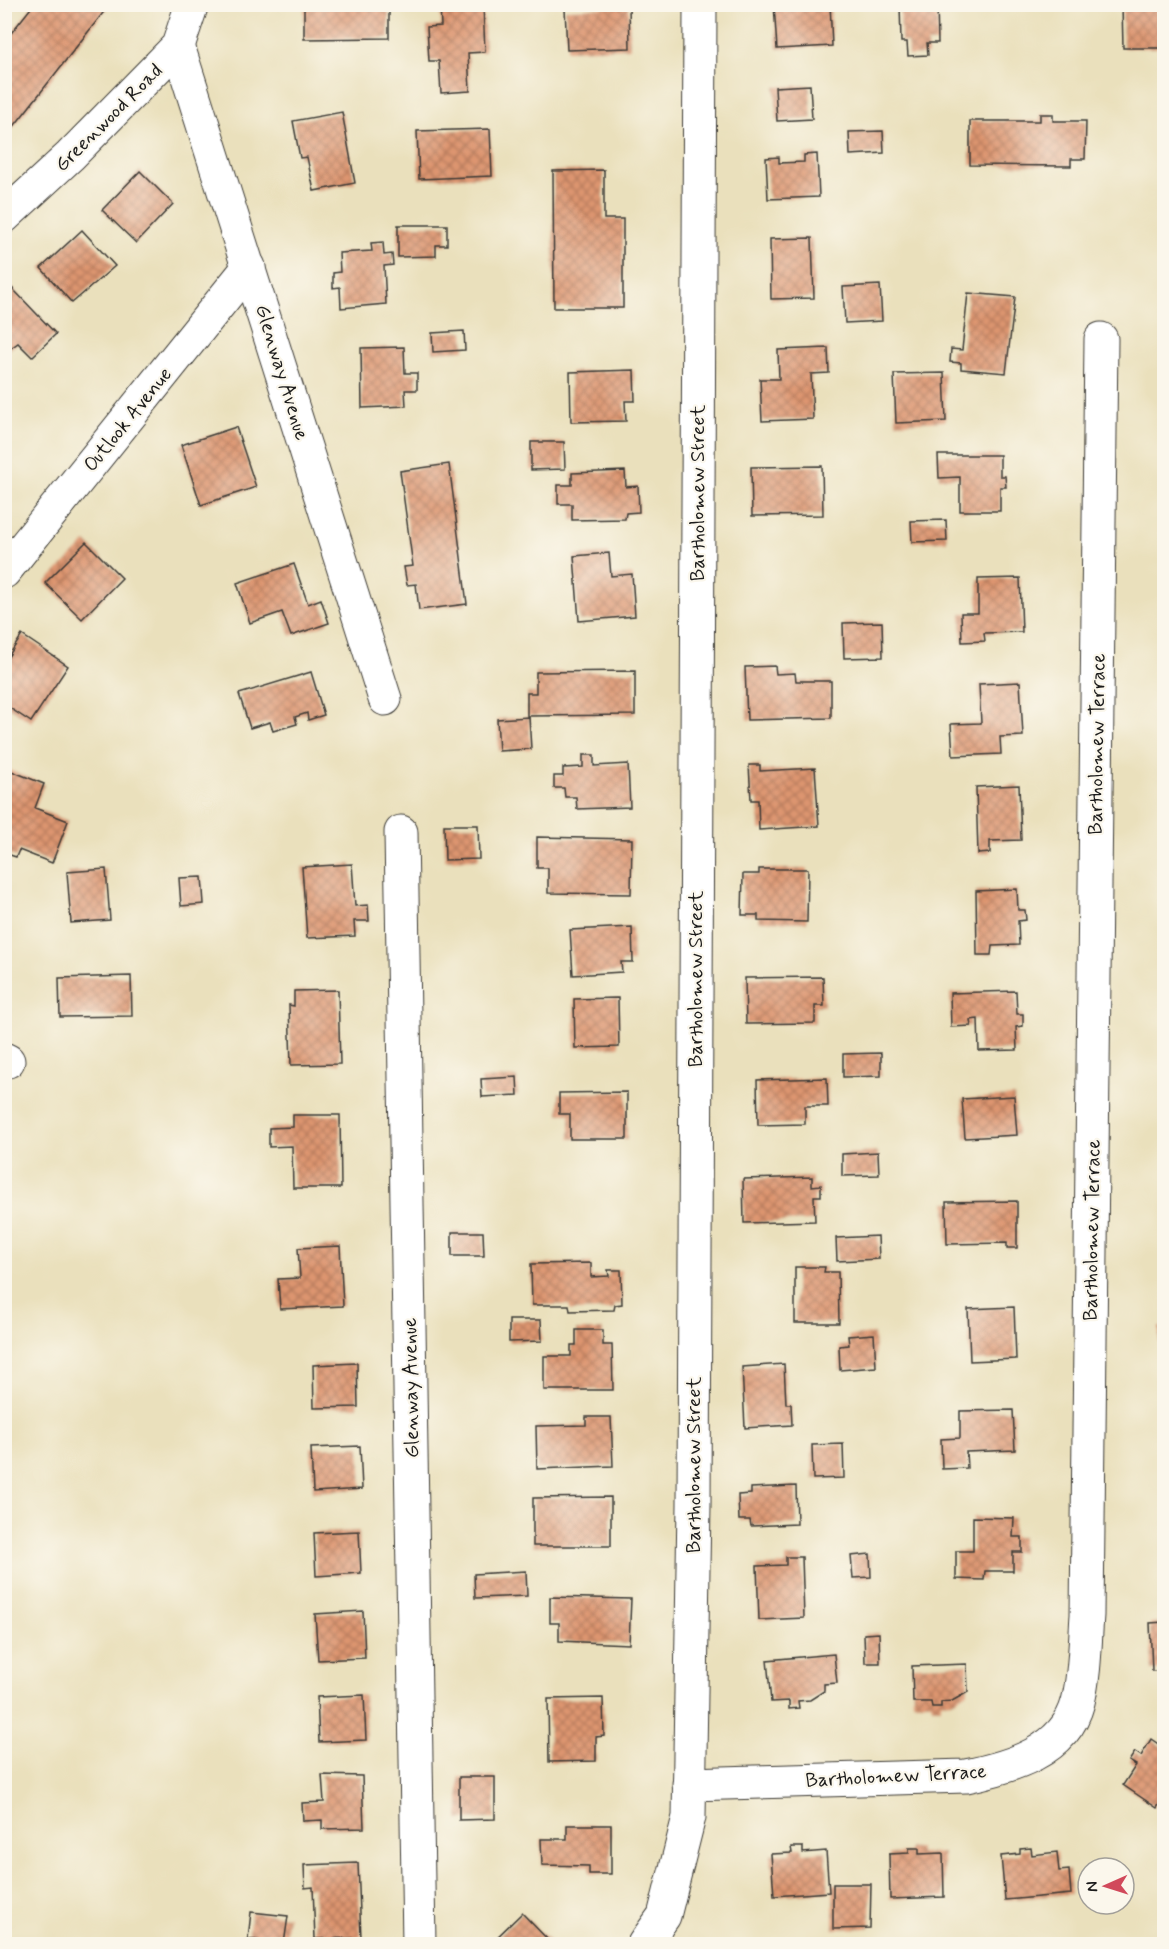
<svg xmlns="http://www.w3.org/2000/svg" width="1169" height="1949" font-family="Mynerve,sans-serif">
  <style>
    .building { fill: url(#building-cross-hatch) }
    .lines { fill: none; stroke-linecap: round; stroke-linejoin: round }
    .street-casing { stroke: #3b3934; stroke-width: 35 }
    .secondary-casing { stroke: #3b3934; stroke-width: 35 }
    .street { stroke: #fff; stroke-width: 33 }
    .secondary { stroke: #fff; stroke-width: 33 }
    .labels { text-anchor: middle; stroke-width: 4.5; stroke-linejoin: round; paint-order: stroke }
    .street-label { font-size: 20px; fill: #1c1c1c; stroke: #fbf7ec }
  </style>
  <defs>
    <pattern id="building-cross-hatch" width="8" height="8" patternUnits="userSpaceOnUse" patternTransform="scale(1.5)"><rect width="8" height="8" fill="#dd9570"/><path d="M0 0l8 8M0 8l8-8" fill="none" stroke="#b2795b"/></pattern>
  </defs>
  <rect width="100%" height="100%" fill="#fbf7ec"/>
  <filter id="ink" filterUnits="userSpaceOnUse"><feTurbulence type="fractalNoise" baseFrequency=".0167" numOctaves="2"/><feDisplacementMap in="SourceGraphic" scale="12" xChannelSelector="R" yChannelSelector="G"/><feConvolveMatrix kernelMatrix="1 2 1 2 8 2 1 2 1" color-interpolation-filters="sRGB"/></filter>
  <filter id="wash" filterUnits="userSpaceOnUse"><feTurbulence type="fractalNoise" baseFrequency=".008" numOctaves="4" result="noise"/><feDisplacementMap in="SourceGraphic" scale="24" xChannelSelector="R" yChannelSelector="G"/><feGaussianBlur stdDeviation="1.35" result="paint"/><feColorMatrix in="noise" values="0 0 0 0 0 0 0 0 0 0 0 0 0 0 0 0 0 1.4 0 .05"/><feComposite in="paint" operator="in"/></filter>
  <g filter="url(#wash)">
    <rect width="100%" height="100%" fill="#eae0bc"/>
    <g id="blocks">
      <!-- building -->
      <g class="building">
        <polygon points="34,4 110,4 4,139 4,42"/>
        <polygon points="304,4 389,4 389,38 304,39"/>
        <polygon points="440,4 483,4 485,52 468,53 470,91 441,93 439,61 429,61 427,27 441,26"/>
        <polygon points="774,4 830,4 832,46 777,49"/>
        <polygon points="900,4 937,4 938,43 927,43 928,55 908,56 907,42 901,42"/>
        <polygon points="1164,4 1164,48 1123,48 1122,5"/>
        <polygon points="629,6 630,48 567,50 565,9"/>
        <polygon points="810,85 812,119 777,121 775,87"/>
        <polygon points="342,112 355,183 314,191 307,157 300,158 293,121"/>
        <polygon points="1040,114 1053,114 1053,121 1086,121 1085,159 1071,159 1071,166 970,165 970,121 1040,121"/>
        <polygon points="490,129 492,176 419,179 417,131"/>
        <polygon points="883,131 884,153 850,155 849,132"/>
        <polygon points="817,154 819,197 768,199 766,158 779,157 779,163 804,162 804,155"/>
        <polygon points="604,170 604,219 623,219 623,308 554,308 553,171"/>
        <polygon points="140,171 173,204 136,243 102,210"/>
        <polygon points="398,225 447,225 447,245 436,245 436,256 398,257"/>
        <polygon points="82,230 115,266 72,303 41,268"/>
        <polygon points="812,238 814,298 771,299 770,239"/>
        <polygon points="383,242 384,255 392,254 393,265 384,266 386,304 341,308 340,287 333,288 333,273 340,272 339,253 372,251 371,243"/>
        <polygon points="880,285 882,321 845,323 843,287"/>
        <polygon points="12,288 56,334 32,357 18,343 4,353 4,296"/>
        <polygon points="968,293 1015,297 1006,373 961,369 961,363 950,362 951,349 962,350"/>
        <polygon points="464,331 465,350 433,352 432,333"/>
        <polygon points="404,347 405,373 417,373 417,390 405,390 406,406 362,408 361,348"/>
        <polygon points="828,348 829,373 811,374 813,419 762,421 760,379 779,379 778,350"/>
        <polygon points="634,370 635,401 625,401 626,421 571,422 570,372"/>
        <polygon points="944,373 946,421 896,423 894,374"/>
        <polygon points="236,427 256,487 201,505 181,445"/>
        <polygon points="531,442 564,442 565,469 531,470"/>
        <polygon points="938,455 1000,455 1000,476 1005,476 1006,487 1000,487 1000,511 960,511 960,477 939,478"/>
        <polygon points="449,464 467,604 419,610 416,584 407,585 404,567 413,566 400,471"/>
        <polygon points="822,466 823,515 752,516 751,467"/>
        <polygon points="625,471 626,487 638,486 639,512 626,513 625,519 572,520 572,504 558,504 558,485 572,485 572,473"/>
        <polygon points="946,520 947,541 912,542 911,521"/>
        <polygon points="86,542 122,578 82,619 45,583"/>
        <polygon points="609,553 611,576 632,574 635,616 579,621 574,556"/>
        <polygon points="294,564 308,604 321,599 329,623 291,636 282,612 250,623 237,583"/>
        <polygon points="1020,578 1022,632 984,633 985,641 962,642 961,613 978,613 978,579"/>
        <polygon points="882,622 883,657 844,658 843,623"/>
        <polygon points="22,635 68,666 31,722 4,704 4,663"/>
        <polygon points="775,666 776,674 795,673 796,681 831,681 831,718 747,720 745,667"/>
        <polygon points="635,671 635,715 527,716 527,693 536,693 536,672"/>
        <polygon points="311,672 324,715 308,720 307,713 295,717 297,724 273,731 270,722 250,728 239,694"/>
        <polygon points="1020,682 1023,736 1000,737 1001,754 953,756 951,724 981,723 979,684"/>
        <polygon points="529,717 531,749 499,751 497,719"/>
        <polygon points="583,755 594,755 594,766 628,764 630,807 577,809 576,797 565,797 564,788 554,788 554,776 563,776 563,768 583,767"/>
        <polygon points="749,765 760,765 760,771 815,768 819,826 759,830 758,800 751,800"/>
        <polygon points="4,768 44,784 35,808 68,821 52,863 19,850 16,857 4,853"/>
        <polygon points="1019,785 1021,840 990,841 990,853 978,854 976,787"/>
        <polygon points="444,825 478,825 479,859 445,860"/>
        <polygon points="537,837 632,839 631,894 548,893 548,868 537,868"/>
        <polygon points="352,864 355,906 368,905 369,921 354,921 355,936 307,938 302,867"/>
        <polygon points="106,869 110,920 71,923 67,872"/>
        <polygon points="759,869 808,869 807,922 758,921 758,915 742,915 743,874 759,874"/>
        <polygon points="202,877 204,904 181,906 179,878"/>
        <polygon points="1017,889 1018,910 1025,910 1026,920 1018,921 1019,945 992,946 991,955 977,955 976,891"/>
        <polygon points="632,927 633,962 621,962 622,972 573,975 570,930"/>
        <polygon points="131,976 132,1016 60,1017 59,978"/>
        <polygon points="823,977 824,1006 815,1006 815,1023 746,1024 745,978"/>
        <polygon points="338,990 340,1064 291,1065 289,1005 294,1006 294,991"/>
        <polygon points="1016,991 1017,1014 1023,1014 1023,1026 1016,1027 1017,1050 979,1051 978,1019 970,1020 971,1026 951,1027 950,993"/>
        <polygon points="618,998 619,1047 575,1048 574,999"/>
        <polygon points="881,1053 881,1076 843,1077 843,1054"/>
        <polygon points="517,1077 518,1095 482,1097 481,1079"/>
        <polygon points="827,1078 828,1106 805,1106 805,1124 758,1125 757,1080"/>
        <polygon points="627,1092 627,1139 570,1139 570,1114 559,1114 559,1093"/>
        <polygon points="1014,1096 1017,1135 965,1138 962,1099"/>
        <polygon points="293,1115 340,1115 341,1188 293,1188 292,1146 269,1147 269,1128 293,1127"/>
        <polygon points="878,1152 879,1175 842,1176 842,1154"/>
        <polygon points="812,1177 812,1186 821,1185 821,1196 814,1196 815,1221 744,1223 743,1179"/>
        <polygon points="1017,1201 1017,1248 1007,1248 1007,1243 947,1244 946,1202"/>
        <polygon points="452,1232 483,1232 484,1256 452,1256"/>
        <polygon points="878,1236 879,1259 837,1261 836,1238"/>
        <polygon points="340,1246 343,1306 280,1309 278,1279 300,1278 298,1248"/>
        <polygon points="591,1263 591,1277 609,1276 608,1270 621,1270 622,1304 615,1305 614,1310 570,1311 569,1305 532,1305 531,1264"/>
        <polygon points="795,1267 825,1267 824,1272 838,1272 839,1323 795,1323"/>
        <polygon points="1014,1307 1016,1359 970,1361 968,1309"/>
        <polygon points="509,1320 541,1320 542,1341 509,1342"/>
        <rect x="1159" y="1327" width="5" height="16"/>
        <polygon points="576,1330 603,1330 603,1345 612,1345 613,1390 544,1390 544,1356 571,1356 571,1345 576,1345"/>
        <polygon points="874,1334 876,1367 840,1370 839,1346 849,1345 848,1336"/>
        <polygon points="357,1363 358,1407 314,1408 313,1365"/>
        <polygon points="784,1364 786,1404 791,1404 792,1425 745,1428 742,1367"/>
        <polygon points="1013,1410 1015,1450 966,1452 967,1468 942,1469 941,1439 960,1438 960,1411"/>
        <polygon points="586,1417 611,1417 613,1466 537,1469 536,1426 586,1425"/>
        <polygon points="843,1444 844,1478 813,1479 812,1445"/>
        <polygon points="360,1446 362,1489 313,1492 311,1448"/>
        <polygon points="796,1486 797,1524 751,1526 750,1520 739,1520 738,1495 751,1494 751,1488"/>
        <polygon points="611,1497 611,1546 533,1546 533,1498"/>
        <polygon points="973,1517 1014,1518 1013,1537 1022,1537 1022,1552 1013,1552 1013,1571 985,1571 984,1580 956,1579 956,1551 973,1551"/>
        <polygon points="359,1531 361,1573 316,1576 314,1533"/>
        <polygon points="870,1554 871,1577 853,1578 851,1556"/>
        <polygon points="786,1557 802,1557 804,1618 759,1620 757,1566 786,1565"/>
        <polygon points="526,1571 527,1596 475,1598 474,1574"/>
        <polygon points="550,1597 631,1599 629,1644 559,1641 559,1623 550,1623"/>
        <polygon points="363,1611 365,1658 318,1660 315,1614"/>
        <polygon points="1164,1622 1164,1670 1152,1671 1150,1623"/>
        <polygon points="879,1633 880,1663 865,1663 864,1634"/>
        <polygon points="834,1654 837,1683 824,1684 824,1691 810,1700 798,1701 799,1708 789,1709 789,1701 771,1702 767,1660"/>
        <polygon points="967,1664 968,1692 952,1701 941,1702 941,1707 932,1707 931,1702 913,1702 912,1666"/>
        <polygon points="364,1695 366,1740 319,1742 317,1697"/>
        <polygon points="603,1698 604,1736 596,1737 596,1761 549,1762 548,1699"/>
        <polygon points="1151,1739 1164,1748 1164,1796 1157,1808 1123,1785 1136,1765 1129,1761 1135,1752 1141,1756"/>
        <polygon points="322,1775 362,1776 364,1828 322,1829 322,1820 303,1821 302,1803 324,1802"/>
        <polygon points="459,1777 495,1777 495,1819 459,1820"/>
        <polygon points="567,1825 611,1825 611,1874 589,1874 589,1866 542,1865 541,1839 567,1839"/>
        <polygon points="791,1847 803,1847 803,1853 826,1851 829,1892 774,1896 771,1854 792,1853"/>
        <polygon points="909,1848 919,1848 919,1854 943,1853 944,1897 890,1899 889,1854 909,1853"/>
        <polygon points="1031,1848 1032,1855 1057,1852 1059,1871 1069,1870 1071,1894 1005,1900 1001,1856 1020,1854 1020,1849"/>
        <polygon points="358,1863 361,1938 315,1939 313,1887 305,1888 304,1865"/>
        <polygon points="833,1884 871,1884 870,1928 833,1929"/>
        <polygon points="251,1912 288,1916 284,1944 248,1939"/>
        <polygon points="522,1913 552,1944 490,1944"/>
      </g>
    </g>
  </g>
  <g filter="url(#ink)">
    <use href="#blocks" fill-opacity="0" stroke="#3b3934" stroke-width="1.5"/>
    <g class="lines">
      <!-- street casing -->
      <g class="street-casing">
        <g id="street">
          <polyline points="178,46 385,699"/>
          <polyline points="4,217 70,156 178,46 192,4"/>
          <polyline points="4,572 249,267"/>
          <polyline points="401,832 419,1944"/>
          <polyline points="4,1059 8,1061"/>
          <path d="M689 1784 966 1776C1010 1767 1065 1752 1078 1702 1085 1674 1085 1643 1087 1615L1101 339"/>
        </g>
      </g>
      <!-- secondary casing -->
      <g class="secondary-casing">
        <polyline id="secondary" points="644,1944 664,1916 689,1817 694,1505 700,4"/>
      </g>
      <!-- street -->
      <use href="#street" class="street"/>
      <!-- secondary -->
      <use href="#secondary" class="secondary"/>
    </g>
  </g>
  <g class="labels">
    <!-- street labels -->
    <g class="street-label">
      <text transform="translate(108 117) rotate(-45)" y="7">Greenwood Road</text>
      <text transform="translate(283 372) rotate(73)" y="7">Glenway Avenue</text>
      <text transform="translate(127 419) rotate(-51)" y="7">Outlook Avenue</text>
      <text transform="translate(697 493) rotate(-90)" y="7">Bartholomew Street</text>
      <text transform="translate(1096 744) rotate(-89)" y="7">Bartholomew Terrace</text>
      <text transform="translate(695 979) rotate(-90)" y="7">Bartholomew Street</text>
      <text transform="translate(1091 1230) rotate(-89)" y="7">Bartholomew Terrace</text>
      <text transform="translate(410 1388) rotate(-91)" y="7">Glenway Avenue</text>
      <text transform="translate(693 1465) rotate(-90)" y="7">Bartholomew Street</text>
      <text transform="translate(896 1775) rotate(-3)" y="7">Bartholomew Terrace</text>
    </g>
  </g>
  <!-- margin -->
  <rect width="1169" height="1949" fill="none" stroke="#fbf7ec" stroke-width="24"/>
  <!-- north arrow -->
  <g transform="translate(1106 1886) rotate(267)"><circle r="28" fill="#fbf7ec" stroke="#a29f99" stroke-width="1.5"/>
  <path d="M0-4.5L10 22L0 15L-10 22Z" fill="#d1495b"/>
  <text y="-9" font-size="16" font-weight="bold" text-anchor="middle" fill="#1c1c1c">N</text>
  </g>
</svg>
